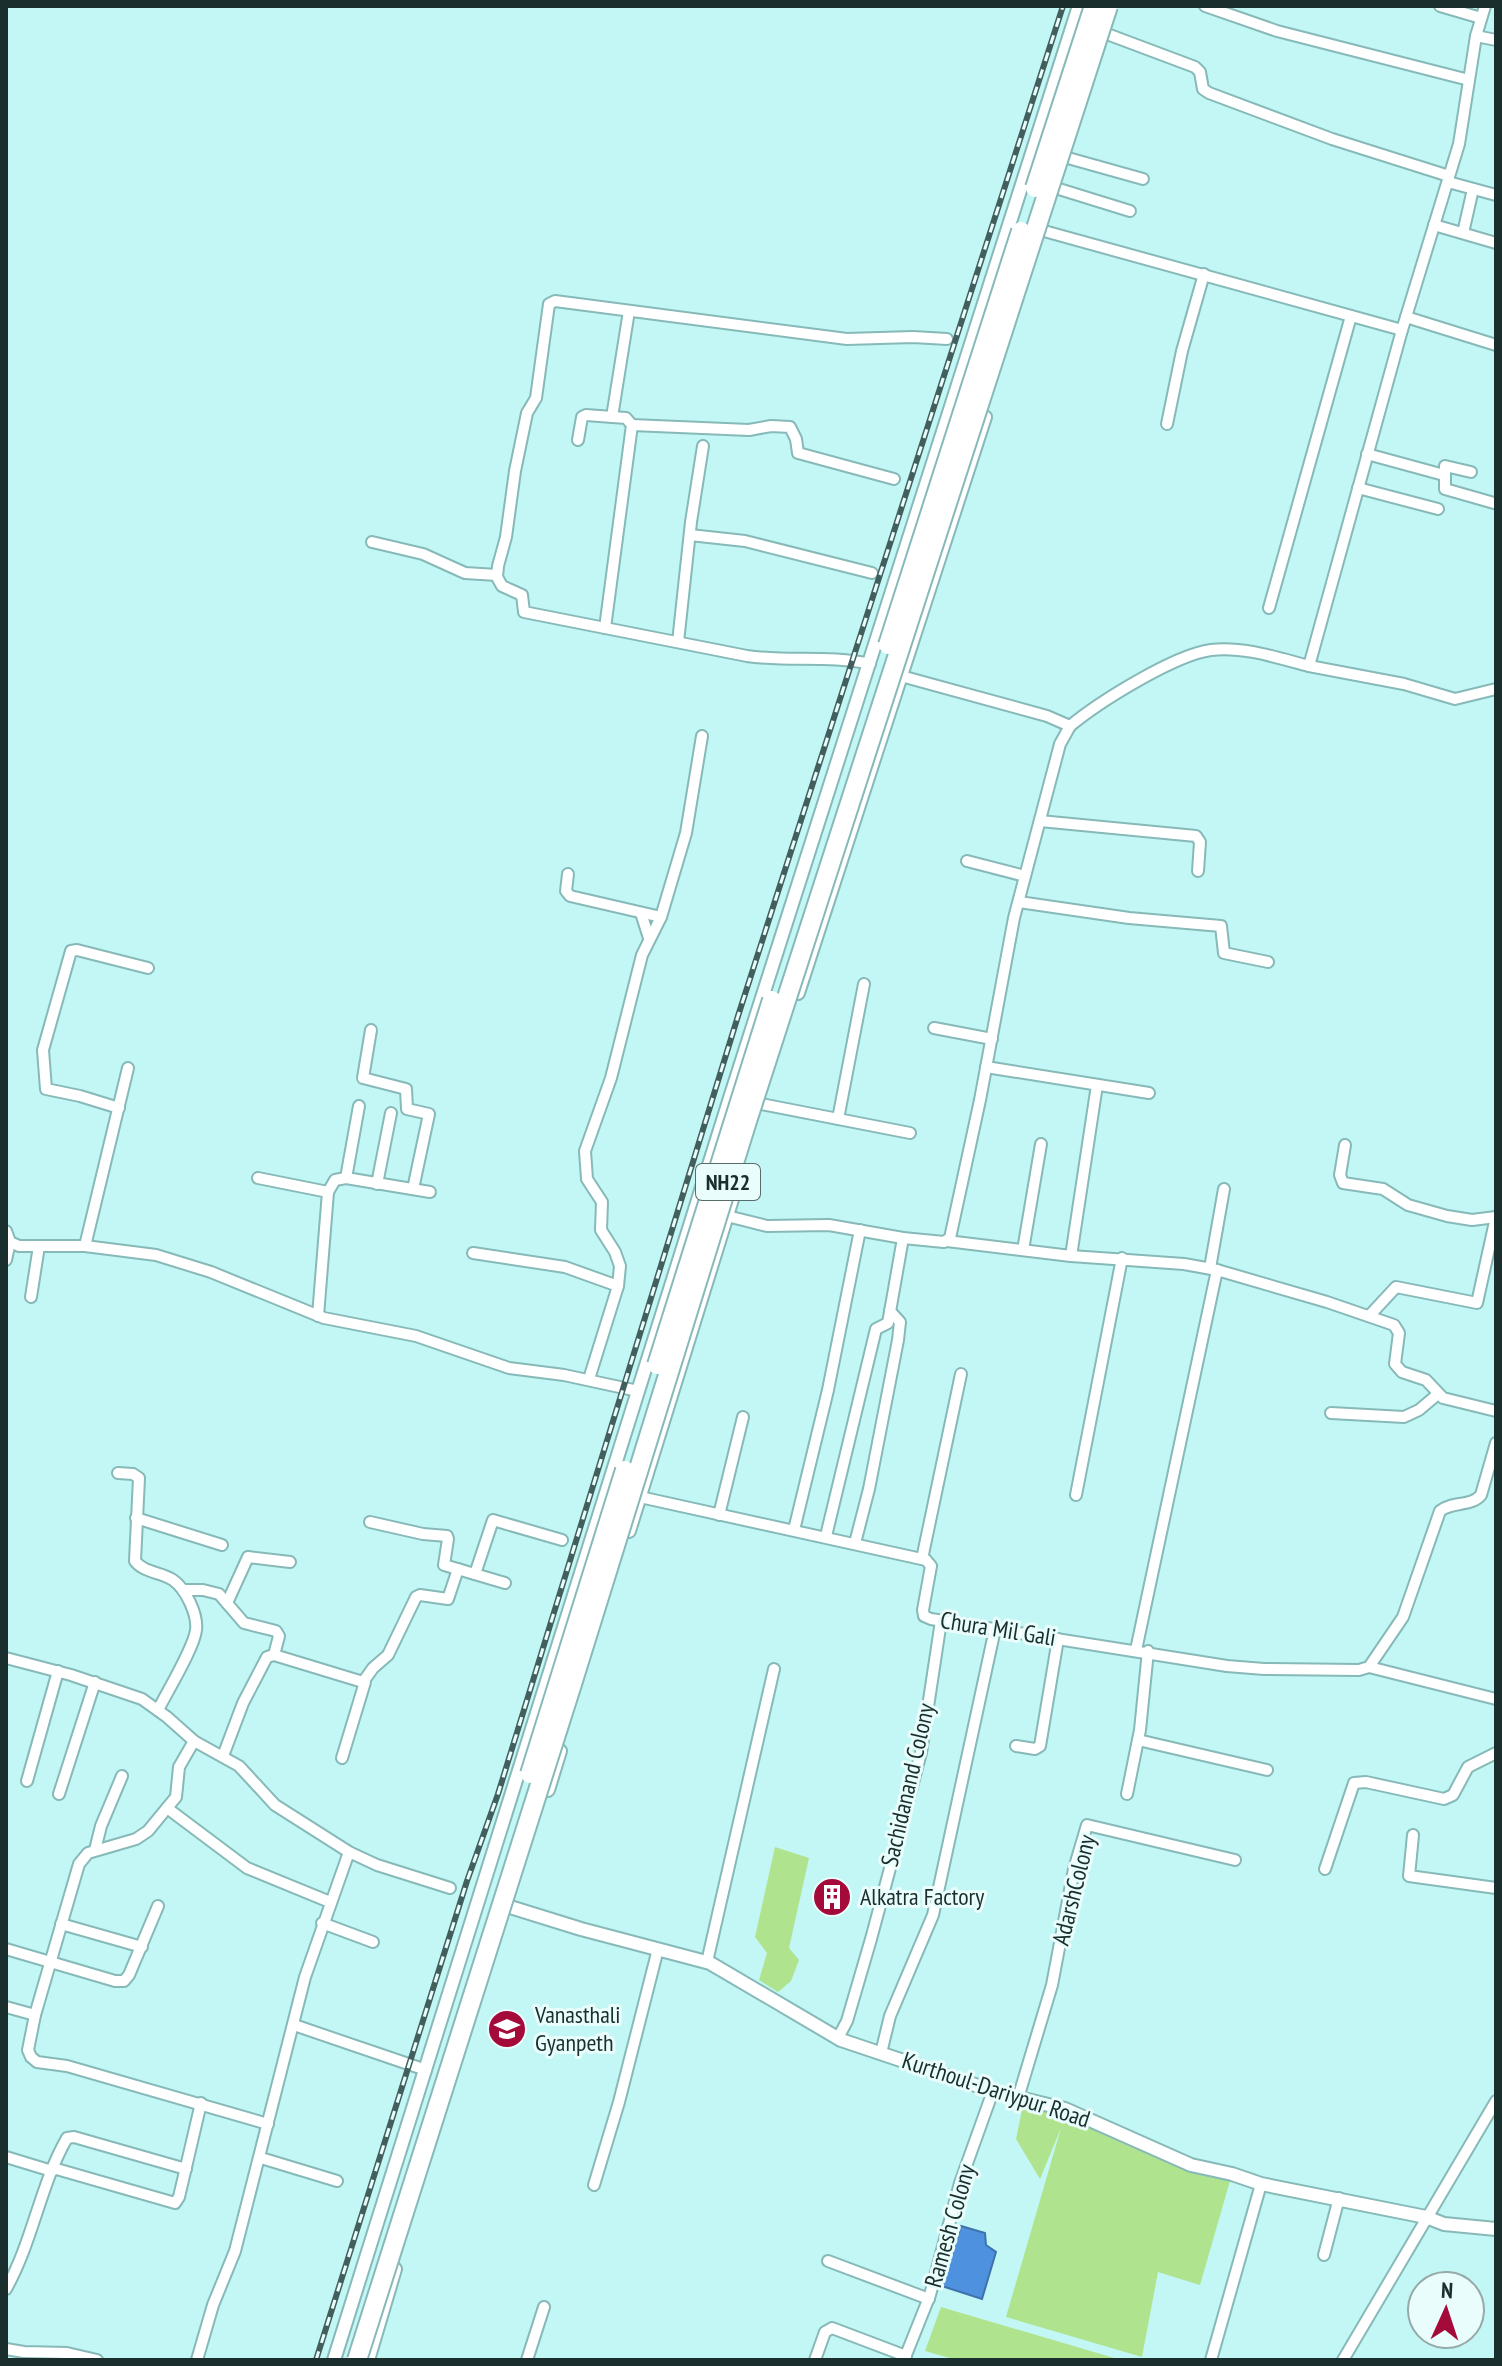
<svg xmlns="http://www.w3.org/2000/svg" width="1502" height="2366" font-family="'PT Sans Narrow',sans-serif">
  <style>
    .green { fill: #b0e38e }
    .water { fill: #4e91df; stroke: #3e73aa; stroke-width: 2 }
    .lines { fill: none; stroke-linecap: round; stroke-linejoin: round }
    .minor-casing { stroke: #86b9b8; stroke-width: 14 }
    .tertiary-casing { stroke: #86b9b8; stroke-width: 16 }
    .minor { stroke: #fff; stroke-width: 10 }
    .tertiary { stroke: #fff; stroke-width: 12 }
    .rail-casing { stroke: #425f5e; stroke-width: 6 }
    .rail { stroke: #e9fdfc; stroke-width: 3; stroke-dasharray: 9; stroke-linecap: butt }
    .trunk-bridge-casing { stroke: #86b9b8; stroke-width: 22; stroke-linecap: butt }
    .trunk-bridge { stroke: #fff; stroke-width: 18 }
    .labels { text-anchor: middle; stroke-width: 6; stroke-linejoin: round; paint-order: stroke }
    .shield { fill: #e9fdfc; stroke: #576c6b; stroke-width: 2 }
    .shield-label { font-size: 22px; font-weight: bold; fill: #192e2d }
    .street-label { font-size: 24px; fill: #192e2d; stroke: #e9fdfc }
    .poi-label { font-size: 24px; fill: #192e2d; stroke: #e9fdfc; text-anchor: start }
  </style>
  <rect width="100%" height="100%" fill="#c2f7f5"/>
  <!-- green -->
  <g class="green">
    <polygon points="775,1847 809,1858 789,1948 799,1960 791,1981 778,1992 759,1980 767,1953 755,1937"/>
    <polygon points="1023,2105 1065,2115 1232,2174 1200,2285 1158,2272 1142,2357 1006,2317 1061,2128 1040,2179 1016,2139"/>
    <polygon points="941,2307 1121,2360 957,2360 925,2351"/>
  </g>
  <!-- water -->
  <polygon class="water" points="961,2226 985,2233 986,2245 996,2252 982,2299 942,2286"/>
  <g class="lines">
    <!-- minor casing -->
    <g class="minor-casing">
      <g id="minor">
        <polyline points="1205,6 1277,31 1469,80"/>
        <polyline points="1440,6 1481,18"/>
        <polyline points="1107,34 1195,67 1200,72 1203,89 1209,93 1332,139 1449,176"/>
        <polyline points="1476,36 1496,40"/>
        <polyline points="1068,158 1143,179"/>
        <polyline points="1448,182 1496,195"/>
        <polyline points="1046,185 1130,211"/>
        <polyline points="1434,225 1496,243"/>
        <polyline points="1044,231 1402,330"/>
        <polyline points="1463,233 1473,189"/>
        <polyline points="1406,317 1496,345"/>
        <polyline points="612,417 629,311"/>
        <polyline points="1167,424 1182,351 1204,274"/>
        <polyline points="632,425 749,430 771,426 790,427 796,439 798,453 894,479"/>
        <polyline points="578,440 582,417 586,415 626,418 632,425 605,628"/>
        <polyline points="1367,454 1444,475"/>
        <polyline points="1471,472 1445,466 1445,489 1494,503"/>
        <polyline points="1358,488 1438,509"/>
        <polyline points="690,535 745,541 872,573"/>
        <polyline points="372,542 423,554 465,573 497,575"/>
        <polyline points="1269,608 1351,316"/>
        <polyline points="678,642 691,522 703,446"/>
        <path d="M870 664C830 655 788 662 747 656L524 612 522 595 502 586 497 577 498 566 506 537 515 471 527 413 536 398 549 304 555 301 847 339 913 337 947 339"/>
        <polyline points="1309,666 1404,684 1455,699 1496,689"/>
        <path d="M901 676 1047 716 1070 726C1099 702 1174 655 1211 650 1243 646 1278 658 1309 666L1402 330 1459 144 1476 36 1485 6"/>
        <polyline points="1040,821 1196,836 1200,842 1198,871"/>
        <polyline points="967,861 1025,876"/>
        <polyline points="568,874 566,891 570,896 661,917"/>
        <polyline points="1019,902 1129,918 1221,926 1224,953 1268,962"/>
        <polyline points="641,913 649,938"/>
        <polyline points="934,1028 992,1039"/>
        <polyline points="371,1030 363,1078 406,1089 407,1109 429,1114 413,1189"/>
        <polyline points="986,1067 1149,1093"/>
        <polyline points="761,1104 910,1133"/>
        <polyline points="119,1108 80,1096 46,1089 43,1050 71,951 77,950 148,968"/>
        <polyline points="838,1119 864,984"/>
        <polyline points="1345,1145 1340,1175 1343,1183 1383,1189 1408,1205 1447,1216 1472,1220 1496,1217"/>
        <polyline points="258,1178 328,1192 318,1316"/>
        <polyline points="346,1178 359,1106"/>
        <polyline points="377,1184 391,1113"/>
        <polyline points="328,1192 335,1180 346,1178 430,1192"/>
        <polyline points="727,1216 767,1226 829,1225 903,1238 944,1242 950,1238 980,1100 1014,918 1060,744 1070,726"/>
        <polyline points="6,1231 10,1242 19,1246 85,1246 156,1255 211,1272 324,1318 416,1336 509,1368 564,1375 638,1391"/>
        <polyline points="947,1241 1071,1256 1184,1264 1217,1270 1327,1302 1394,1325 1399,1333 1395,1364 1402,1372 1426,1380 1443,1398 1496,1411"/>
        <polyline points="85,1246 128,1068"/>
        <polyline points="1023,1250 1041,1144"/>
        <polyline points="473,1253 565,1267 618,1286"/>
        <polyline points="1071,1256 1097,1085"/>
        <polyline points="6,1260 10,1242"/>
        <polyline points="1210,1268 1224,1189"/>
        <polyline points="31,1297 39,1246"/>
        <polyline points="1370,1315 1396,1287 1477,1303 1496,1217"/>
        <polyline points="589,1379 618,1286 620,1266 615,1252 601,1230 602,1202 587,1179 585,1151 611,1078 642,955 661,917 686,833 702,736"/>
        <polyline points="1331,1413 1404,1417 1419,1410 1438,1394"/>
        <path d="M118 1473 133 1474 139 1478 135 1561C144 1573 161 1572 173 1580 186 1589 198 1615 196 1630 194 1648 167 1692 158 1710"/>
        <polyline points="1076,1495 1122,1258"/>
        <path d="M640 1497 926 1560 931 1566 923 1610 924 1616 931 1619 1227 1666 1264 1669 1359 1670 1369 1667 1403 1617 1440 1511C1452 1501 1471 1507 1481 1495L1496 1443"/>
        <polyline points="719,1515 743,1417"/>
        <polyline points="136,1518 222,1545"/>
        <polyline points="370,1522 423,1534 447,1536 448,1539 444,1565 505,1583"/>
        <polyline points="794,1530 828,1390 860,1230"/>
        <polyline points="826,1536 875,1333 876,1329 888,1323 903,1238"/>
        <polyline points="855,1543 869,1489 898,1340 900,1322 890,1311"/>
        <polyline points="922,1559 961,1374"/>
        <polyline points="475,1574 493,1520 562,1540"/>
        <polyline points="183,1590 203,1590 219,1594 244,1623 276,1631 279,1636 274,1655"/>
        <polyline points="227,1603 248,1557 290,1562"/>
        <polyline points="1136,1650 1217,1270"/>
        <polyline points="6,1658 71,1675 142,1699 167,1717 194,1741 239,1766 275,1805 349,1852 377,1865 450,1888"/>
        <polyline points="1369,1667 1496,1699"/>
        <polyline points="1138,1740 1267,1770"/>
        <polyline points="194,1741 179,1767 176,1797 148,1831 136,1839 88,1853 79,1864 35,2015 28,2050 31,2057 37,2062 67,2066 268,2124"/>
        <polyline points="1016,1746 1035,1749 1040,1746 1058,1639"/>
        <polyline points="223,1756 243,1703 267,1657 274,1655 363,1682 373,1668 388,1655 416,1597 420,1595 448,1599 458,1569"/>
        <polyline points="342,1758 365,1682"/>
        <polyline points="27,1781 58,1671"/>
        <polyline points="59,1794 95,1682"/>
        <polyline points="1127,1794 1140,1730 1148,1651"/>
        <polyline points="167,1808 247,1868 330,1902"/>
        <polyline points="1413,1835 1409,1876 1496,1888"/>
        <polyline points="95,1850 101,1826 122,1776"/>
        <polyline points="1325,1869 1354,1783 1366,1782 1444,1799 1453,1795 1468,1767 1496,1753"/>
        <polyline points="322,1923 373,1942"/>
        <polyline points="61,1924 142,1947"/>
        <polyline points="6,1949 115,1981 124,1981 129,1975 158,1906"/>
        <polyline points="707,1962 774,1669"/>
        <polyline points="6,2007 35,2015"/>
        <polyline points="294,2025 426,2070"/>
        <polyline points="838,2038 847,2021 871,1939 921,1753 941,1621"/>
        <polyline points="881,2053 890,2016 933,1915 995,1629"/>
        <polyline points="1018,2098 1052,1985 1074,1869 1087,1825 1235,1860"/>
        <polyline points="6,2157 52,2171"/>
        <polyline points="261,2158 337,2181"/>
        <polyline points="53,2168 175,2203 179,2197 201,2103"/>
        <polyline points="594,2185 619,2102 658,1949"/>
        <polyline points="1324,2255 1339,2198"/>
        <polyline points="828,2261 929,2299"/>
        <path d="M6 2289C33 2241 40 2185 67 2138L74 2137 186 2169"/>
        <polyline points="6,2349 24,2352 67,2353 97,2360"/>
        <polyline points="197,2360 213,2305 235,2251 305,1977 349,1852"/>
        <polyline points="527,2360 544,2307"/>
        <polyline points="815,2360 825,2332 832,2328 906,2356"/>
        <polyline points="904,2360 930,2295 960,2183 993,2091"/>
        <polyline points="1211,2360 1261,2184"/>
        <polyline points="1343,2360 1496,2101"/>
      </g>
    </g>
    <!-- tertiary casing -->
    <g class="tertiary-casing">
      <g id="tertiary">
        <polyline points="798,993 985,417"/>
        <polyline points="629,1531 734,1193"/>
        <polyline points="548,1790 560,1751"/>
        <polyline points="510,1907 581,1929 710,1963 841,2040 999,2093 1065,2109 1191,2165 1232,2174 1261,2184 1426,2217 1444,2224 1496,2229"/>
        <polyline points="334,2360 730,1098 1079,6"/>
        <polyline points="368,2360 395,2269"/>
      </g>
    </g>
    <!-- minor -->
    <use href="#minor" class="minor"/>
    <!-- tertiary -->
    <use href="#tertiary" class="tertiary"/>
    <!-- rail casing -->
    <g class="rail-casing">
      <polyline id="rail" points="316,2360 467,1881 498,1794 738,1016 1063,6"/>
    </g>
    <!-- rail -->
    <use href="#rail" class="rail"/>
    <!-- trunk-bridge casing -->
    <g class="trunk-bridge-casing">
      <g id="trunk-bridge">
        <polyline points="1035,188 1094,6"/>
        <polyline points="888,645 1021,231"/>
        <polyline points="657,1365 772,1000"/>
        <polyline points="530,1774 625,1470"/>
        <polyline points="357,2360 572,1684 747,1121 1108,6"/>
      </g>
    </g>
    <!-- trunk-bridge -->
    <use href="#trunk-bridge" class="trunk-bridge"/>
  </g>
  <!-- icons -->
  <defs>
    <g id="building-disc" transform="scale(2)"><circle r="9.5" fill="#a50b3a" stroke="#e9fdfc"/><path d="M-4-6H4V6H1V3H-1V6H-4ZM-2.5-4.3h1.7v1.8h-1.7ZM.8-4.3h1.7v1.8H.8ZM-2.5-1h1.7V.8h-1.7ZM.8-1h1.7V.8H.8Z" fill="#fff"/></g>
    <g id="school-disc" transform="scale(2)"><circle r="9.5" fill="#a50b3a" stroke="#e9fdfc"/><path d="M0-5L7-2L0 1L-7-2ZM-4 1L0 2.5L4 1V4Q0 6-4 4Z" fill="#fff"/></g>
  </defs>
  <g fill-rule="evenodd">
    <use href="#building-disc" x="832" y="1897"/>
    <use href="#school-disc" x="507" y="2029"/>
  </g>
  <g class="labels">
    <!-- shield labels -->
    <rect class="shield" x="696" y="1164" width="64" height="36" rx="6"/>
    <g class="shield-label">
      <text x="728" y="1190">NH22</text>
    </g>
    <!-- street labels -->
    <g class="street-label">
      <text transform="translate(998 1629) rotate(9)" y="8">Chura Mil Gali</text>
      <text transform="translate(908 1785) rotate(-77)" y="8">Sachidanand Colony</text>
      <text transform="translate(1074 1890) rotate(-76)" y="8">AdarshColony</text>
      <text transform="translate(996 2090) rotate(18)" y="8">Kurthoul-Dariypur Road</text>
      <text transform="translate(950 2226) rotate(-74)" y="8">Ramesh Colony</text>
    </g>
    <!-- poi labels -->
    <g class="poi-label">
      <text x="860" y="1905">Alkatra Factory</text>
      <text x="535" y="2023">Vanasthali<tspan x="535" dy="28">Gyanpeth</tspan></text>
    </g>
  </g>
  <!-- border -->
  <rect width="1502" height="2366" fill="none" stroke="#192e2d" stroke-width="16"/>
  <!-- north arrow -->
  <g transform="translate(1446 2310) rotate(3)"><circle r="38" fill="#e9fdfc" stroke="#96aaa9" stroke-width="2"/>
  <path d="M0-6L14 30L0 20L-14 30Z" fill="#a50b3a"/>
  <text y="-12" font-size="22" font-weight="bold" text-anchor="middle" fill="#192e2d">N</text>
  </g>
</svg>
